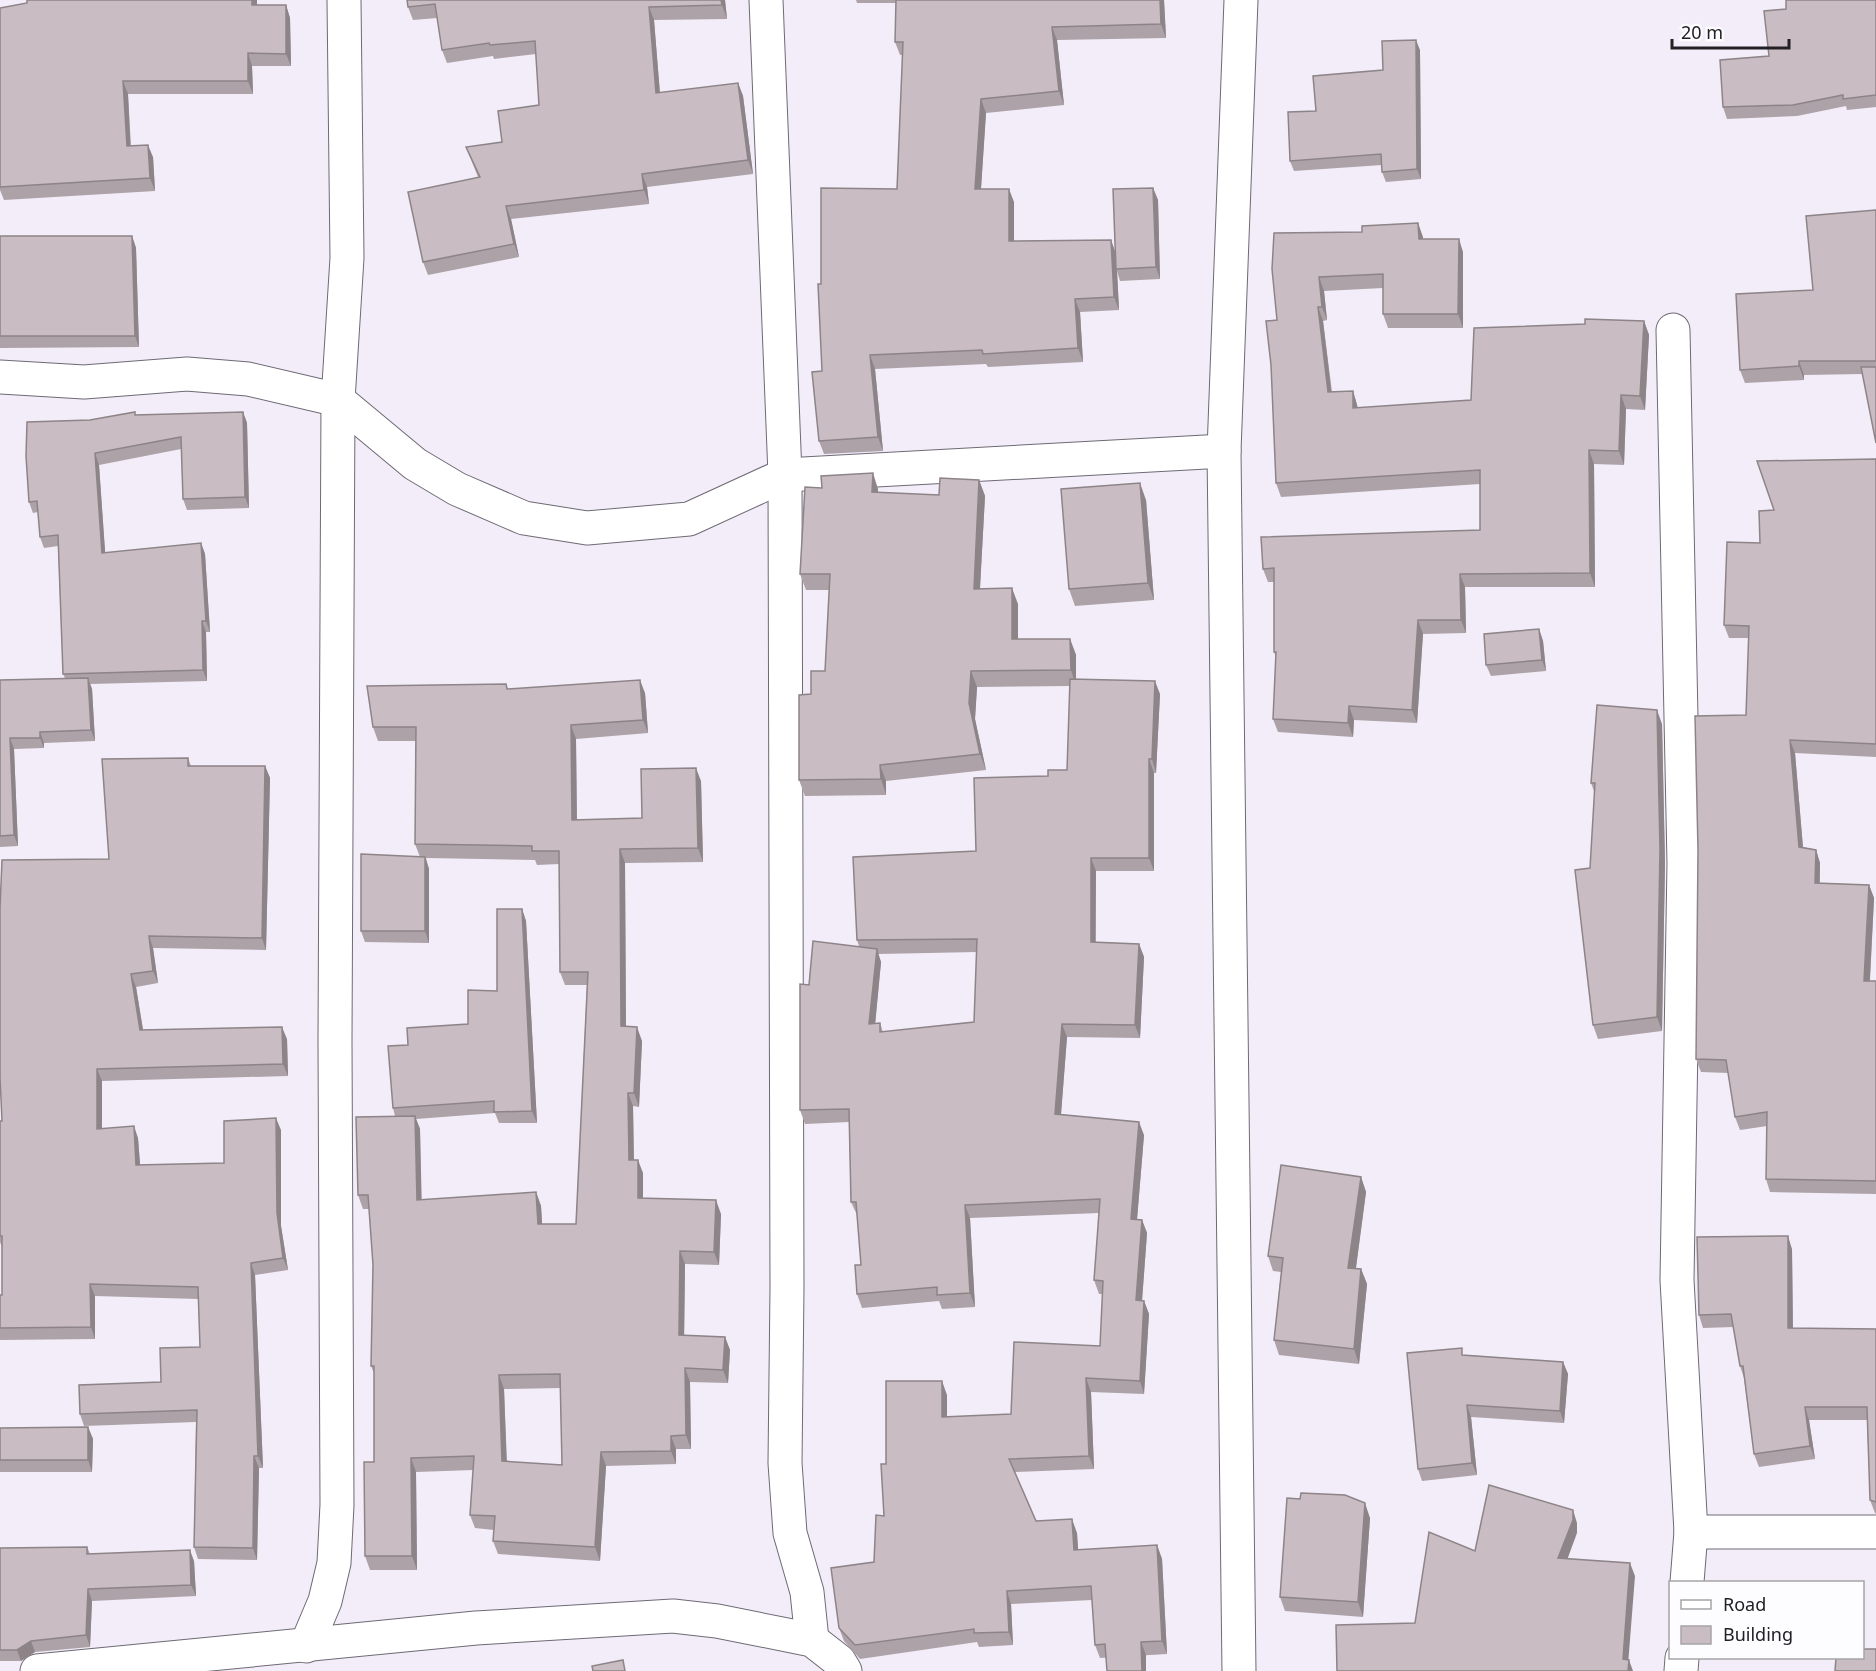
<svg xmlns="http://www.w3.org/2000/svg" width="1876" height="1671" font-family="'Noto Sans',sans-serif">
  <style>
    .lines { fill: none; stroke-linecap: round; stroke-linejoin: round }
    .minor-casing { stroke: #6e6a74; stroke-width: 35 }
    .minor { stroke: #fff; stroke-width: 33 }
    .wall { fill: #ada2a7; fill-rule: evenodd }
    .shaded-wall { fill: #8d8488 }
    .building { fill: #c9bcc2; stroke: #8d8488; stroke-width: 1.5; fill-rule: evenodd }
  </style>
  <rect width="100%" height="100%" fill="#f2edf9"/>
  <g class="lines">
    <!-- minor casing -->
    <g class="minor-casing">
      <g id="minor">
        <polyline points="766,0 785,475 787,1288 785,1463 790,1533 807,1592 812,1640"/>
        <polyline points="1673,330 1684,863 1677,1280 1691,1532"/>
        <polyline points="0,377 84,382 187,374 248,379 338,400 415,464 457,489 524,518 587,528 689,519 785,475 1224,451"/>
        <polyline points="1687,1582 1691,1532 1876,1532"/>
        <polyline points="306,1646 325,1601 334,1563 337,1505 335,1041 338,400 347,258 344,0"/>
        <polyline points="37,1671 476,1628 673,1616 717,1621 812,1640 839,1661 845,1671"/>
        <polyline points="1239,1671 1224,451 1241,0"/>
        <polyline points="1681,1671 1682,1658"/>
      </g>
    </g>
    <!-- minor -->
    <use href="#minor" class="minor"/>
  </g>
  <!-- wall -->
  <g class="wall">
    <polygon points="27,0 257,0 257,5 286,5 290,18 291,66 252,66 253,94 128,94 131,146 153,157 155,191 4,200 0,190 0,8 27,3"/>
    <polygon points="407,0 725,0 727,19 654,20 660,93 738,83 743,96 753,174 647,187 649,204 511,219 519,257 428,275 423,262 478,177 466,147 502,142 539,105 536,54 494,59 493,56 447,63 442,50 437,18 413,20 408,7"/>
    <polygon points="856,0 1164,0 1166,38 1057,40 1064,105 986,113 981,189 1014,202 1014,241 1111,240 1115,252 1153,188 1158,200 1160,279 1120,281 1117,271 1119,310 1080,312 1083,362 988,367 986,364 875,369 883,451 824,454 819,441 822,371 821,284 897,189 903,55 900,55 895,42 896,3 857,3"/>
    <polygon points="1876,0 1876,107 1847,110 1846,106 1797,116 1727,119 1723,107 1769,56"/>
    <polygon points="1420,50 1421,179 1386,182 1382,172 1382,165 1294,171 1290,161 1316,111"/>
    <polygon points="1876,210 1876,443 1863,374 1804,375 1804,380 1745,383 1740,370 1813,290"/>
    <polygon points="1418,223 1423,239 1463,252 1463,328 1388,328 1383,314 1383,288 1324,291 1327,320 1323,321 1332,392 1353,391 1358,408 1471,400 1644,321 1649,335 1645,410 1626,409 1624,465 1594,464 1595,587 1465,587 1466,633 1423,634 1417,723 1354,720 1353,737 1278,732 1273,719 1276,657 1274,652 1274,582 1268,582 1263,569 1480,530 1480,484 1281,497 1276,483 1277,320 1362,232"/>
    <polygon points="0,236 132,236 136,248 139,347 0,348"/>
    <polygon points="243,412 247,423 249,508 187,510 183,499 181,449 99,465 105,553 201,543 205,554 210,632 206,632 207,681 90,684 92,689 95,741 44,743 44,748 14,749 18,846 0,847 0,680 65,678 63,674 58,546 44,548 40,537 38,512 33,513 29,502 90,420 136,415"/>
    <polygon points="1876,458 1876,757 1795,753 1803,847 1816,850 1820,863 1820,883 1869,885 1874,898 1870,981 1876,981 1876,1194 1770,1192 1766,1179 1767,1126 1740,1130 1735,1117 1728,1073 1701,1072 1696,1059 1746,715 1749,638 1729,638 1724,625 1774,510"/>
    <path d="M979 480 985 496 980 589 1018 604V639H1070L1076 655V679L1160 694 1156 773H1154V871H1096V942L1139 944 1144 957 1140 1038 1067 1037 1061 1114 1144 1135 1137 1219 1142 1220 1147 1233 1142 1301H1144L1149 1314 1144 1394 1091 1392 1094 1469 1015 1472 1036 1521 1077 1533 1078 1550 1157 1545 1162 1559 1167 1654 1100 1658 1095 1645 1092 1600 1011 1604 1013 1645 979 1647 977 1642 860 1659 844 1641 839 1628 874 1562 884 1516 886 1464 947 1395V1417L1011 1414 1100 1346 1103 1294H1099L1094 1280 1099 1213 970 1218 975 1307 942 1309 939 1301 862 1308 857 1294 861 1265 857 1215 851 1202 849 1122 805 1124 800 1110 809 985 859 946 857 940 976 851 1048 776 1067 770 1070 686 977 687 975 719 986 770 886 781V795L805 796 799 780 811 694 825 671 829 590H806L800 574 878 489V492L939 495ZM977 952 974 1022 883 1032 880 1023H875L881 962 878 954Z"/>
    <polygon points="1146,500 1154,600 1075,606 1069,589"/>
    <polygon points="1539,629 1543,641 1546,671 1491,676 1486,665"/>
    <path d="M506 684 508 689 645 693 648 733 576 739 577 820 642 818 701 781 703 862 625 863 626 1026 642 1041 639 1107 633 1106 634 1160 643 1173V1198L721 1214 719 1265 685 1264 684 1335 725 1337 730 1350 728 1383 690 1382 691 1449H676V1464L606 1466 600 1561 498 1554 493 1541 494 1530 475 1528 470 1515 473 1470 416 1472 417 1570H370L365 1556 374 1462V1373L371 1366 373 1265 369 1209H363L358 1195 395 1116 393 1108 408 1045 468 1024 497 991 522 909 526 921 537 1123H499L495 1113 416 1119 420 1129 421 1200 536 1192 541 1206 542 1224H576L587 985H565L560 972 559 864 537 865 535 860 426 858 429 869V943L365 942 361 931 420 857 415 844 416 741H378L373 727ZM560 1388 562 1465 507 1462 504 1389Z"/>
    <polygon points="1662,724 1665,863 1662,1031 1598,1039 1593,1025 1595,794 1591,783"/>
    <polygon points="188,758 191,766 265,766 270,778 266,950 153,948 158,983 136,987 143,1030 287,1039 288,1076 102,1081 102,1128 138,1138 140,1165 224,1163 281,1130 281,1226 288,1270 255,1275 263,1468 259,1468 257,1560 198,1559 194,1547 196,1422 84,1426 80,1414 161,1382 200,1347 198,1299 95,1296 95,1339 0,1340 0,1295 2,1295 2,1247 0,1242 0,1121 2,1121 109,859"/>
    <polygon points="1361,1177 1366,1192 1356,1268 1361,1269 1367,1284 1359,1364 1279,1355 1274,1340 1281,1272 1273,1271 1268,1256"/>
    <polygon points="1792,1249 1793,1328 1876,1329 1876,1514 1875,1513 1870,1500 1867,1420 1809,1420 1815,1459 1759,1467 1754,1454 1744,1378 1740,1366 1733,1327 1703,1328 1699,1315"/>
    <polygon points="1465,1355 1563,1362 1568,1374 1564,1423 1471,1417 1477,1475 1422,1481 1418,1469"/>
    <polygon points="88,1427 93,1439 92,1472 0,1472 0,1428"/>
    <polygon points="1300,1499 1370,1518 1363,1617 1285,1611 1280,1597"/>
    <polygon points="87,1547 90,1554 194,1561 196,1596 92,1601 90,1647 35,1652 21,1661 0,1661 0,1548"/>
  </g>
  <!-- shaded-wall -->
  <g class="shaded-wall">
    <polygon points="252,0 257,0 256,18 252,5"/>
    <polygon points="721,0 725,0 727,19 722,5"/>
    <polygon points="1160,0 1164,0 1166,38 1161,24"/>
    <polygon points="286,5 290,18 291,66 286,54"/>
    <polygon points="649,7 654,20 661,107 656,93"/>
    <polygon points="1052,27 1057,40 1064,105 1059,91"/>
    <polygon points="1416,40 1420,50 1421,179 1417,169"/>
    <polygon points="248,53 252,66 253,94 248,81"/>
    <polygon points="123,81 128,94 131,159 127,146"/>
    <polygon points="738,83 743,96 753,174 748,160"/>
    <polygon points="981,99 986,113 980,203 975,189"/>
    <polygon points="148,145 153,157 155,191 150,178"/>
    <polygon points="642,174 647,187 649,204 644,190"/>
    <polygon points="1153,188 1158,200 1160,279 1156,267"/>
    <polygon points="1009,189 1014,202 1014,255 1009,241"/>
    <polygon points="506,206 511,219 519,257 514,244"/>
    <polygon points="1418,223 1423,237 1424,253 1419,239"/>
    <polygon points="132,236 136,248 139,347 135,336"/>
    <polygon points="1459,239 1463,252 1463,328 1458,314"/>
    <polygon points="1111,240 1116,254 1116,269 1117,271 1119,310 1114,297"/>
    <polygon points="1319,277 1324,291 1327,320 1322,307"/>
    <polygon points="1075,299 1080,312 1083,362 1078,348"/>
    <polygon points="1318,307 1323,321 1333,406 1328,392"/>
    <polygon points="1644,321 1649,335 1645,410 1640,396"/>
    <polygon points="870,355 875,369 883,451 878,437"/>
    <polygon points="1799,361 1804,375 1804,380 1799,366"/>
    <polygon points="1353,391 1357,405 1358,421 1353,408"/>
    <polygon points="1621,395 1626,409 1624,465 1619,451"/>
    <polygon points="243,412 247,423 249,508 245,497"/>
    <polygon points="1589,450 1594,464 1595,587 1590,573"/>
    <polygon points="95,453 99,465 106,564 102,553"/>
    <polygon points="873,473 878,489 878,508 872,492"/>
    <polygon points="979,480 985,496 979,605 974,589"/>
    <polygon points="1140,483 1146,500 1154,600 1148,583"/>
    <polygon points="201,543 205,554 210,632 206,621"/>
    <polygon points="1460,574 1465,587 1466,633 1461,620"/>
    <polygon points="1012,588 1018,604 1018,655 1012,639"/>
    <polygon points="1418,620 1423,634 1417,723 1412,710"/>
    <polygon points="202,621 206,632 207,681 203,670"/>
    <polygon points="1539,629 1543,641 1546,671 1542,660"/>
    <polygon points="1070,639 1076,655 1076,686 1071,670"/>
    <polygon points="971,671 977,687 975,719 986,770 980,754 969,703"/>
    <polygon points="88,678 92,689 95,741 91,730"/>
    <polygon points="640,680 645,693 648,733 643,720"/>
    <polygon points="1155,681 1160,694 1156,773 1152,759"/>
    <polygon points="1349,706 1354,720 1353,737 1348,723"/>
    <polygon points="1657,710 1662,724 1665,863 1662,1031 1657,1017"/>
    <polygon points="571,725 576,739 577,834 572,820"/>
    <polygon points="40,732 44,743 44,748 40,738"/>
    <polygon points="10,738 14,749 18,846 14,835"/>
    <polygon points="1790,740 1795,753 1804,860 1799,847"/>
    <polygon points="1149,759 1154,773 1154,871 1149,858"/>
    <polygon points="880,765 886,781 886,795 881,779"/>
    <polygon points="265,766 270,778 266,950 262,938"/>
    <polygon points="696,768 701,781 703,862 698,848"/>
    <polygon points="620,849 625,863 626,1040 621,1026"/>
    <polygon points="1816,850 1820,863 1819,896 1815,883"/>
    <polygon points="425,857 429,869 429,943 425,931"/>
    <polygon points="1091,858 1096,871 1095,955 1091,942"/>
    <polygon points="1869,885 1874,898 1869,994 1864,981"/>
    <polygon points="522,909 526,921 537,1123 532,1111"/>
    <polygon points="149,936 153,948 158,983 153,971"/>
    <polygon points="1139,944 1144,957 1140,1038 1135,1025"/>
    <polygon points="877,949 881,962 874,1037 869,1024"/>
    <polygon points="131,974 136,987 145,1042 140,1030"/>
    <polygon points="1062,1024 1067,1037 1060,1127 1055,1114"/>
    <polygon points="282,1027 287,1039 288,1076 283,1064"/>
    <polygon points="637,1027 642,1041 639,1107 634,1093"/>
    <polygon points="97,1069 102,1081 102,1141 97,1129"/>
    <polygon points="628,1093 633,1106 634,1173 629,1160"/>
    <polygon points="415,1116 420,1129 422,1214 417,1200"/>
    <polygon points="276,1118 281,1130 281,1226 288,1270 283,1258 277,1213"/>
    <polygon points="1139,1122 1144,1135 1136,1232 1131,1219"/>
    <polygon points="134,1126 138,1138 141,1177 136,1165"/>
    <polygon points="638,1160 643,1173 643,1211 638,1198"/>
    <polygon points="1361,1177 1366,1192 1354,1282 1348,1268"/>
    <polygon points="536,1192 541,1206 543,1238 538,1224"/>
    <polygon points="716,1200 721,1214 719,1265 714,1252"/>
    <polygon points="965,1205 970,1218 975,1307 970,1293"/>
    <polygon points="1142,1220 1147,1233 1141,1314 1136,1300"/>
    <polygon points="1788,1236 1792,1249 1793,1341 1788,1328"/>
    <polygon points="680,1251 685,1264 684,1349 679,1335"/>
    <polygon points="251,1263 255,1275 263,1468 258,1456"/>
    <polygon points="1361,1269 1367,1284 1359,1364 1354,1349"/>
    <polygon points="90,1284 95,1296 95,1339 91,1327"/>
    <polygon points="1144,1301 1149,1314 1144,1394 1140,1381"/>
    <polygon points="725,1337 730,1350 728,1383 723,1370"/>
    <polygon points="1563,1362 1568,1374 1564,1423 1560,1411"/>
    <polygon points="685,1368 690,1382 691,1449 686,1435"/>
    <polygon points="499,1375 504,1389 507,1475 502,1461"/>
    <polygon points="1086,1378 1091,1392 1094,1469 1089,1456"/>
    <polygon points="942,1381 947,1395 947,1430 942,1417"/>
    <polygon points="1467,1405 1471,1417 1477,1475 1472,1463"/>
    <polygon points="1805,1407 1809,1420 1815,1459 1810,1446"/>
    <polygon points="88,1427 93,1439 92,1472 88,1460"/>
    <polygon points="671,1436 676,1449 676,1464 671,1451"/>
    <polygon points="601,1452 606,1466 600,1561 595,1547"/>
    <polygon points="254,1456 259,1468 257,1560 253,1548"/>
    <polygon points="411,1458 416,1472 417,1570 412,1556"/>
    <polygon points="1365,1503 1370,1518 1363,1617 1358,1602"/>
    <polygon points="1573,1510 1577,1523 1577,1533 1563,1571 1558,1558"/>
    <polygon points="1072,1519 1077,1533 1079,1563 1074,1550"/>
    <polygon points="1157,1545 1162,1559 1167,1654 1162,1641"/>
    <polygon points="190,1550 194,1561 196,1596 191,1585"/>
    <polygon points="1630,1563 1635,1576 1628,1665 1629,1660 1633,1671 1627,1671 1623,1659"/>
    <polygon points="88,1589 92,1601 90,1647 86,1635"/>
    <polygon points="1007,1591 1011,1604 1013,1645 1009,1632"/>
    <polygon points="31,1641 35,1652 21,1661 17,1650"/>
    <polygon points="1141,1642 1146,1655 1146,1671 1142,1671"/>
  </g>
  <!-- building -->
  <g class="building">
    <polygon points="27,0 252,0 252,5 286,5 286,54 248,53 248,81 123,81 127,146 148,145 150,178 0,187 0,8 27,3"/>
    <polygon points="407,0 721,0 722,5 649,7 656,93 738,83 748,160 642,174 644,190 506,206 514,244 423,262 408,192 480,177 466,147 502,142 498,111 539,105 535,41 490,45 489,43 442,50 435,4 408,7"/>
    <polygon points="896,0 1160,0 1161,24 1052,27 1059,91 981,99 975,189 1009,189 1009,241 1111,240 1114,297 1075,299 1078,348 983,354 982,350 870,355 878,437 819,441 812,372 822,371 818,284 821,284 821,188 897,189 903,42 895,42"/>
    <polygon points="1786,0 1876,0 1876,95 1843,99 1843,95 1793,105 1723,107 1720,60 1769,56 1764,11 1786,9"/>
    <polygon points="1416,40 1417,169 1382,172 1381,154 1290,161 1288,112 1316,111 1313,76 1383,70 1382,41"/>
    <polygon points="1153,188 1156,267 1116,269 1113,189"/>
    <polygon points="1876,210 1876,361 1799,361 1799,366 1740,370 1736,294 1813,290 1806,216"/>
    <polygon points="1418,223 1419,239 1459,239 1458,314 1383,314 1383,274 1319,277 1322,307 1318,307 1328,392 1353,391 1353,408 1471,400 1474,328 1585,324 1585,319 1644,321 1640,396 1621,395 1619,451 1589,450 1590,573 1460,574 1461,620 1418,620 1412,710 1349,706 1348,723 1273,719 1276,652 1274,652 1274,568 1263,569 1261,537 1480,530 1480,470 1276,483 1271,365 1266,321 1277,320 1272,269 1274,233 1362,232 1362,226"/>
    <polygon points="0,236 132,236 135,336 0,336"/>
    <polygon points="1861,367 1876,367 1876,443"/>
    <polygon points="135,412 135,415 243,412 245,497 183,499 181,437 95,453 102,553 201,543 206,621 202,621 203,670 63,674 58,535 40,537 37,501 29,502 26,456 27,422 90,420"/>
    <polygon points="1876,459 1876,744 1790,740 1799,847 1816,850 1815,883 1869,885 1864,981 1876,981 1876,1181 1766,1179 1767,1112 1735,1117 1726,1060 1696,1059 1698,850 1695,716 1746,715 1749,626 1724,625 1727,542 1760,543 1759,511 1774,510 1757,461"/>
    <polygon points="873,473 872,492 939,495 940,478 979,480 974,589 1012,588 1012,639 1070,639 1071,670 971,671 969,703 980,754 880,765 881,779 799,780 799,695 811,694 811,671 825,671 830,574 800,574 805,487 822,488 821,476"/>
    <polygon points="1140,483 1148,583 1069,589 1061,489"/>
    <polygon points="1539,629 1542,660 1486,665 1484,634"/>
    <polygon points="88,678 91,730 40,732 40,738 10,738 14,835 0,836 0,680"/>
    <polygon points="1070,679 1155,681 1152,759 1149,759 1149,858 1091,858 1091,942 1139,944 1135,1025 1062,1024 1055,1114 1139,1122 1131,1219 1142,1220 1136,1300 1144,1301 1140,1381 1086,1378 1089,1456 1009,1459 1036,1521 1072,1519 1074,1550 1157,1545 1162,1641 1141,1642 1142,1671 1107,1671 1105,1644 1095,1645 1091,1586 1007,1591 1009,1632 974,1633 974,1629 855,1645 839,1628 831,1568 874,1562 876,1515 884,1516 881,1464 886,1464 886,1381 942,1381 942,1417 1011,1414 1014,1342 1100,1346 1103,1281 1094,1280 1100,1199 965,1205 970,1293 937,1295 937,1287 857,1294 855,1265 861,1265 856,1202 851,1202 849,1109 800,1110 800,984 809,985 813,941 877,949 869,1024 880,1023 880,1032 974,1022 977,939 857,940 853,857 976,851 974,778 1048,776 1048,770 1067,770"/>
    <path d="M640 680 643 720 571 725 572 820 642 818 641 769 696 768 698 848 620 849 621 1026 637 1027 634 1093H628L629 1160H638V1198L716 1200 714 1252 680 1251 679 1335 725 1337 723 1370 685 1368 686 1435 671 1436V1451L601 1452 595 1547 493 1541 495 1516 470 1515 474 1456 411 1458 412 1556H365L364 1462H374V1366H371L373 1265 368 1195H358L356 1117 415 1116 417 1200 536 1192 538 1224H576L588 972H560L559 851H532V846L415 844 416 727H373L367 686 506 684 507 689ZM560 1374 562 1465 502 1461 499 1375Z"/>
    <polygon points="1597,705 1657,710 1660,849 1657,1017 1593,1025 1575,870 1590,868 1595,783 1591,783"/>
    <polygon points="188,758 188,766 265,766 262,938 149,936 153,971 131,974 140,1030 282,1027 283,1064 97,1069 97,1129 134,1126 136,1165 224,1163 224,1121 276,1118 277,1213 283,1258 251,1263 258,1456 254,1456 253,1548 194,1547 197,1410 80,1414 79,1385 161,1382 160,1348 200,1347 198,1287 90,1284 91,1327 0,1328 0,1295 2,1295 2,1236 0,1236 0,1121 2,1121 0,1077 0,908 2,860 109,859 102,759"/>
    <polygon points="361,854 425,857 425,931 361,931"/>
    <polygon points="497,909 522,909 532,1111 494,1112 494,1101 393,1108 388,1046 408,1045 407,1028 468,1024 468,990 497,991"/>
    <polygon points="1281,1165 1361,1177 1348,1268 1361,1269 1354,1349 1274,1340 1283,1258 1268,1256"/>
    <polygon points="1788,1236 1788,1328 1876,1329 1876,1502 1870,1500 1867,1407 1805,1407 1810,1446 1754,1454 1743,1366 1740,1366 1731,1314 1699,1315 1697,1237"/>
    <polygon points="1462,1348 1462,1355 1563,1362 1560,1411 1467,1405 1472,1463 1418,1469 1407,1353"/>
    <polygon points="88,1427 88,1460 0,1460 0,1428"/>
    <polygon points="1489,1485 1573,1510 1573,1520 1558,1558 1630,1563 1623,1659 1629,1660 1628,1671 1337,1671 1336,1625 1415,1623 1429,1532 1475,1551"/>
    <polygon points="1301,1493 1345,1495 1365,1503 1358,1602 1280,1597 1287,1498 1300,1499"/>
    <polygon points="87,1547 87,1554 190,1550 191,1585 88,1589 86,1635 31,1641 17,1650 0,1650 0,1548"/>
    <polygon points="1863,1649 1876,1649 1876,1671 1835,1671 1836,1658 1863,1658"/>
    <polygon points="623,1660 625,1671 593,1671 592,1666"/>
  </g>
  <!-- legend -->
  <rect x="1669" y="1581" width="195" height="78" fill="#fdfcfe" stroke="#a5a4a7" stroke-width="1.5"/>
  <rect x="1681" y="1600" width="30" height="9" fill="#ffffff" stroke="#a5a4a7" stroke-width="1.5"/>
  <text x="1723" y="1611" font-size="18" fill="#222024">Road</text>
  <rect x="1681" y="1626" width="30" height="18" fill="#c9bcc2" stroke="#a5a4a7" stroke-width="1.5"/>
  <text x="1723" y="1641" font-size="18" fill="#222024">Building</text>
  <!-- scale -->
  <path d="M1672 39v9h117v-9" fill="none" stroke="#222024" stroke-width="3"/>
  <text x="1681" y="39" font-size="18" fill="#222024" stroke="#fdfcfe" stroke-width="4.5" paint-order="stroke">20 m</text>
</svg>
